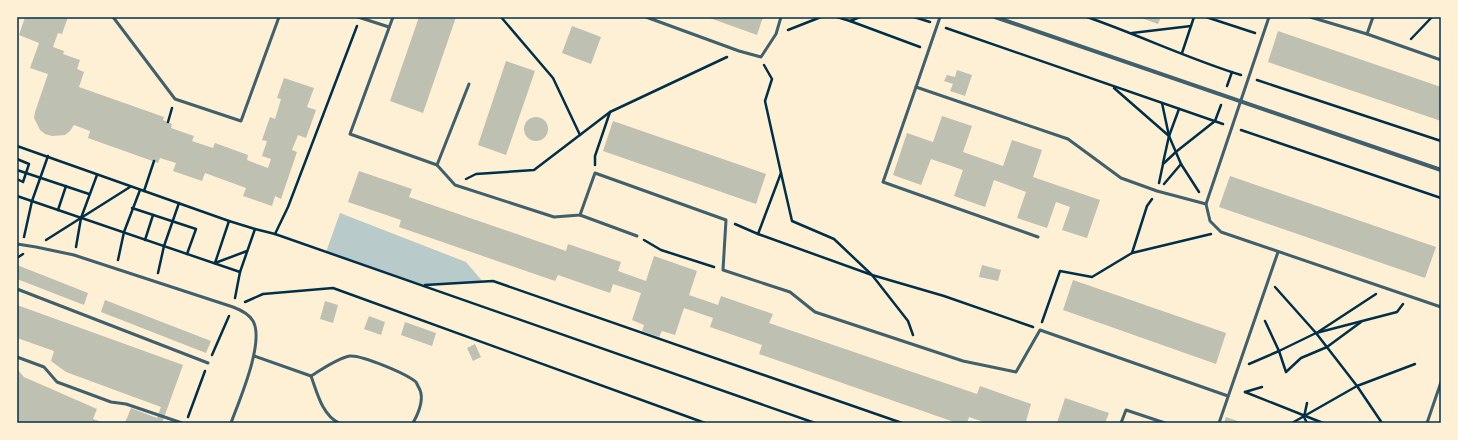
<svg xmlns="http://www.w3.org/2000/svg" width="1458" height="440" font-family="Commissioner,sans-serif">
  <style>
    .green { fill: #b9caca }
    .building { fill: #bec0b2 }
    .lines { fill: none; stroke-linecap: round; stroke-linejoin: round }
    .path { stroke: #003049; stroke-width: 2.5 }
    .service { stroke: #3f606c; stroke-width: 3 }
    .minor { stroke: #3f606c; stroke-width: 4 }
    .neatline { fill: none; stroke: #003049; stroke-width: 1.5 }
  </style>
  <rect width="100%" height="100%" fill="#fdf0d5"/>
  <!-- green -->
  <polygon class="green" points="340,213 466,262 483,282 423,286 326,252"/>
  <!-- building -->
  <g class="building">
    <polygon points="25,17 68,17 62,34 58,33 53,47 64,51 63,54 80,60 77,69 84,72 79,87 164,117 163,120 172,124 171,128 194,136 192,141 213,148 215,143 248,155 247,160 268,168 271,159 262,156 267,141 262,140 270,117 275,119 281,99 277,98 284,78 314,88 307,107 316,110 306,138 298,135 292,150 297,152 281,199 275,196 272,206 243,196 246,188 205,173 202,181 173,171 176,163 160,158 158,163 88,138 90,131 74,125 70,131 65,135 52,136 45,134 40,130 34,118 35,112 48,74 30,68 39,43 19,35"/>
    <polygon points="419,17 456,17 423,113 390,101"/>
    <polygon points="707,17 763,17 757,35"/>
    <polygon points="1139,17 1161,17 1158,24"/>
    <polygon points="572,26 601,37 591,64 562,53"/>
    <polygon points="1278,31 1441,87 1441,121 1268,62"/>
    <polygon points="506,61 535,71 506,155 478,145"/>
    <polygon points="957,70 972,75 965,96 950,91 953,84 944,81 947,75 955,77"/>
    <polygon points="942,116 972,126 963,152 1003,166 1012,140 1042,150 1033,177 1100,200 1087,238 1062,230 1070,207 1056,202 1047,228 1017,218 1026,192 994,180 985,207 954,196 963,170 931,159 921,185 893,175 907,133 933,142"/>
    <circle cx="536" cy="129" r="12"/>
    <polygon points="613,121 766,174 756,204 603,151"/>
    <polygon points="359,171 412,189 409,197 566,251 568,244 621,262 618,271 646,281 654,256 697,271 689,295 718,305 721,296 773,314 769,323 977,394 980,386 1031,404 1026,421 1030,423 987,423 969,417 967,423 957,423 759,354 762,345 710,327 713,318 684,308 675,335 662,331 659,337 642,331 644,325 632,320 641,293 613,284 610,293 558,275 555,281 399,227 401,220 348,202"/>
    <polygon points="1230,176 1436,247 1425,278 1219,207"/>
    <polygon points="17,265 88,293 84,305 17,279"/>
    <polygon points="982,265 1001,270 998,281 979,277"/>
    <polygon points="1073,280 1226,333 1216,364 1063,310"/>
    <polygon points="105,300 211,341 206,353 101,312"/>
    <polygon points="325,301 338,305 333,323 320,319"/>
    <polygon points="17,305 183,365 162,423 125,423 131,408 157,418 161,407 66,372 51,361 54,351 17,338"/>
    <polygon points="369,316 385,322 381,335 364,329"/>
    <polygon points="405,322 436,333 432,346 401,335"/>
    <polygon points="475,344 481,357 473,361 467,348"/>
    <polygon points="17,369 24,377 97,409 93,419 105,423 17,423"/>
    <polygon points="1065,398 1109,413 1105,423 1057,423"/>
    <polygon points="1226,417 1243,423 1224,423"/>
  </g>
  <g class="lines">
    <!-- path -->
    <g class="path">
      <polyline points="501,17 553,78 580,135"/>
      <polyline points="837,17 850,21 860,17"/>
      <polyline points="914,17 930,22"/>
      <path d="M1087 17C1139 35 1189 59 1241 75"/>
      <polyline points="1206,17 1255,33"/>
      <polyline points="850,21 920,47"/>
      <polyline points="946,28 1223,124"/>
      <polyline points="788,30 821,17"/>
      <polyline points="1132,33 1191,26"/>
      <polyline points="1411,39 1432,17"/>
      <polyline points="1182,53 1194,17"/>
      <polyline points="1257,80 1441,141"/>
      <polyline points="1227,86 1232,72"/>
      <polyline points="1114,88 1169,136 1181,164 1199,192"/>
      <polyline points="1162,103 1169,136"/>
      <polyline points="168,122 172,108"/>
      <polyline points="1241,130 1441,198"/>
      <polyline points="17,146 229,221 255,229 275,234 815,423"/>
      <polyline points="17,159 29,164 23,182 17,179"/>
      <polyline points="1163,163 1169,136 1179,109"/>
      <polyline points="595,165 595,156 610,112"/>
      <polyline points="17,170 89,194"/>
      <polyline points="781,173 792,221 834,239 872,275 908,321 913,335"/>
      <polyline points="466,179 476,174 534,170 610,112 727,57"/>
      <polyline points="1159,183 1163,164 1177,151 1215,121 1221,105"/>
      <polyline points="1164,184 1181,164"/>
      <polyline points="144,191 154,161"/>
      <polyline points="17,196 240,272"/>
      <polyline points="132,208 196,229 187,254"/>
      <polyline points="58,210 66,186"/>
      <polyline points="735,224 758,234 872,275 944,296 1033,327"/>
      <polyline points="275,234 288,207 357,26"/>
      <polyline points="758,234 781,173 765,101 772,79 764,65"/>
      <polyline points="24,237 32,201 48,156"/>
      <polyline points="46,240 130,187"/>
      <polyline points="145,240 153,215"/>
      <polyline points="644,240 661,250 714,267"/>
      <polyline points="76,247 81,218 97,175"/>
      <polyline points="1132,253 1211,234"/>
      <polyline points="17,258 23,254"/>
      <polyline points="118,260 124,232 140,190"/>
      <polyline points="215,263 229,221"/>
      <polyline points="215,263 247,251"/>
      <polyline points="158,273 164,246 179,203"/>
      <polyline points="425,285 493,281 902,423"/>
      <polyline points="1275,287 1316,333 1357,386 1382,423"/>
      <polyline points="235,298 240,272 255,229"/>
      <polyline points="245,302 263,294 333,288 705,423"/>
      <polyline points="1265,321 1279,351 1286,372 1301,358 1327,347 1361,322"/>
      <polyline points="1042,322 1060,271 1092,277 1132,253 1147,206 1152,199"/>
      <polyline points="1318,332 1376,294"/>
      <polyline points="212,355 229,316"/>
      <polyline points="1249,364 1279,351 1316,333 1397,312 1403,304"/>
      <polyline points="1245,392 1323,423"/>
      <polyline points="1245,392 1262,387"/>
      <polyline points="188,417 205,371"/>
      <polyline points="1292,423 1357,386 1415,364"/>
      <polyline points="1307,423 1304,417 1307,403"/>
    </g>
    <!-- service -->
    <g class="service">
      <polyline points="113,17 175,99 241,121 279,17"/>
      <polyline points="358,17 389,27"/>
      <polyline points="393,17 350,134 437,165 455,185 554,217 580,215 595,173 726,220 723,270 790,292 815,312 963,361 1016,372 1040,330 1228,396"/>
      <polyline points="646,17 739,51 761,57 776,34 781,17"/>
      <polyline points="940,17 916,87 1068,139 1121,178 1157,191 1206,204"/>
      <polyline points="1269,17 1206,204 1210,221 1221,232 1441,307"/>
      <polyline points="1310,17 1367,34 1441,60"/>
      <polyline points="1367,34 1373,17"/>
      <polyline points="916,87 883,182 1038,237"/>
      <polyline points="437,165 469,84"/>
      <polyline points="580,215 637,236"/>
      <path d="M17 244 36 247 74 255 233 307C241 310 249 314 253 321 265 342 239 401 231 423"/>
      <polyline points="17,289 208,363"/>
      <polyline points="254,356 311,376"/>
      <polyline points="17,357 44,367 57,382 111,402 126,404 182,423"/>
      <path d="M311 376C323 369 337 358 350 356 362 355 407 374 416 382 417 384 419 388 420 390 424 400 418 414 413 423"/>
      <path d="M311 376C317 392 322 415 339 423"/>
      <polyline points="1121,423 1126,410 1165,423"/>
      <polyline points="1219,423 1278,252"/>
      <polyline points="1427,423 1441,382"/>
    </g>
    <!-- minor -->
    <polyline class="minor" points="995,17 1441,170"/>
  </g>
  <!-- border -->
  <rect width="1458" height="440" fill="none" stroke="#fdf0d5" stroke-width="36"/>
  <rect x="18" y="18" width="1422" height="404" class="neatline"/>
</svg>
